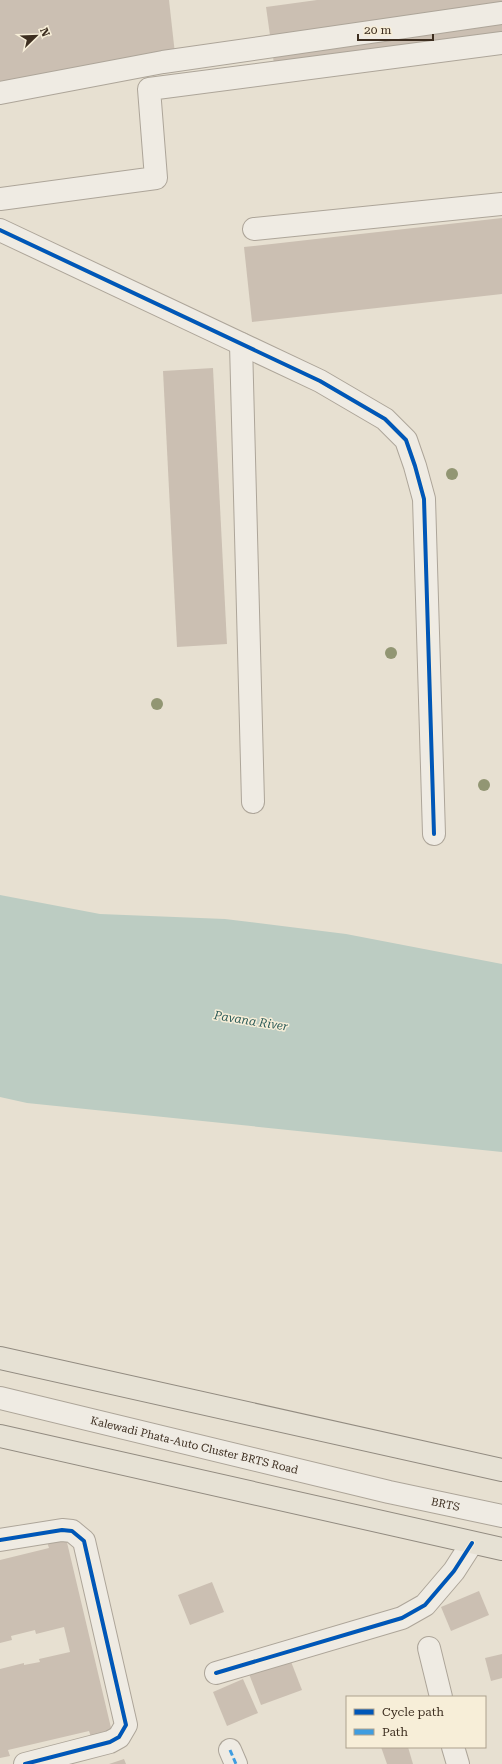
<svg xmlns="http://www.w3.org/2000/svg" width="502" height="1764" font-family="'Roboto Serif',serif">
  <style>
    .water { fill: #bcccc2 }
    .building { fill: #cbbfb2 }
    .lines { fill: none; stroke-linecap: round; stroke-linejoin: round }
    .minor-casing { stroke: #ada599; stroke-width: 24 }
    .major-casing { stroke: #928b80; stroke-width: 24 }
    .minor { stroke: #efebe3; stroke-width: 22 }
    .major { stroke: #e6e1d4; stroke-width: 22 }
    .quiet { stroke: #3f9de0; stroke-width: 3; stroke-dasharray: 6 3; stroke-linecap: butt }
    .cycleway-casing { stroke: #f7eed8; stroke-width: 6 }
    .cycleway { stroke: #0057b8; stroke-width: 4 }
    .tree { fill: #929673 }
    .labels { text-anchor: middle; stroke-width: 3; stroke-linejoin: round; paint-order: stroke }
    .street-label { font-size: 11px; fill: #3d2e20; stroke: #f7eed8 }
    .water-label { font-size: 12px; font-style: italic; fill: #2f5d5a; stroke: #f7eed8 }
  </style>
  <rect width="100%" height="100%" fill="#e7e0d1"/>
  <!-- water -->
  <polygon class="water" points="0,895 100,914 225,919 346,934 502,964 502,1152 27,1103 0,1097"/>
  <!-- building -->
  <g class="building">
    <polygon points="0,0 169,0 176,63 0,81"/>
    <polygon points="317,0 502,0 502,37 275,71 266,7"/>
    <polygon points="502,218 502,294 252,322 244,247"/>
    <polygon points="213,368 227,644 177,647 163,371"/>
    <polygon points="65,1534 112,1732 91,1737 89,1731 8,1750 10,1756 0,1758 0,1669 24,1663 24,1665 40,1662 39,1659 70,1652 64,1627 36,1634 35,1630 11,1636 12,1640 0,1643 0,1560 49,1548 46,1539"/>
    <polygon points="212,1582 224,1612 190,1625 178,1595"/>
    <polygon points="479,1591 489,1615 451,1631 441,1607"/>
    <polygon points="502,1654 502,1678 491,1681 485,1658"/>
    <polygon points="290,1659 302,1690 261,1705 249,1674"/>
    <polygon points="243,1679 258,1713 227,1726 213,1692"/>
    <polygon points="381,1747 408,1747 413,1764 387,1764"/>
    <polygon points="124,1759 126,1764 109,1764"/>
  </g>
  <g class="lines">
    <!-- minor casing -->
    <g class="minor-casing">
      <g id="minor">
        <polyline points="0,93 163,62 502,13"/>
        <polyline points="0,199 156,178 149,89 502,43"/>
        <polyline points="254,229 502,204"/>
        <polyline points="0,230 320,381 385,419 406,440 415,466 424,499 434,834"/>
        <polyline points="241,344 253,802"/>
        <path id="s1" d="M0 1398 389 1492 502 1516"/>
        <polyline points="0,1540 62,1530 72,1531 84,1541 126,1725 119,1737 110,1742 25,1764"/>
        <polyline points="429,1648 441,1697"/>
        <polyline points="216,1673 402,1618 425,1605 454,1571 472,1543"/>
        <polyline points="453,1747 458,1764"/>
        <polyline points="230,1750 236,1764"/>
      </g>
    </g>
    <!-- major casing -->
    <g class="major-casing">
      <g id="major">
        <polyline points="0,1358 502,1470"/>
        <polyline points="0,1436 502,1549"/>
      </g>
    </g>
    <!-- minor -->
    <use href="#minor" class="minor"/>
    <!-- major -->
    <use href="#major" class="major"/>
    <!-- quiet -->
    <polyline class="quiet" points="230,1750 236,1764"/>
    <!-- cycleway casing -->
    <g class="cycleway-casing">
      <g id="cycleway">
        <polyline points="0,230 320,381 385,419 406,440 415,466 424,499 434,834"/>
        <polyline points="0,1540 62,1530 72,1531 84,1541 126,1725 119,1737 110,1742 25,1764"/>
        <polyline points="216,1673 402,1618 425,1605 454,1571 472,1543"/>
      </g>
    </g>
    <!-- cycleway -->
    <use href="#cycleway" class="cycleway"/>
  </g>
  <!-- trees -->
  <g class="tree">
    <circle cx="452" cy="474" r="6"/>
    <circle cx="391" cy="653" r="6"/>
    <circle cx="157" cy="704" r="6"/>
    <circle cx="484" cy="785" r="6"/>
  </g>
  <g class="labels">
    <!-- street labels -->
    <g class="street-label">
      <text dy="4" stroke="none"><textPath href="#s1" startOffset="200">Kalewadi Phata-Auto Cluster BRTS Road</textPath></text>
      <text dy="4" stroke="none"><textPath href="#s1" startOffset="458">BRTS</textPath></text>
    </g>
    <!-- water labels -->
    <g class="water-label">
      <text transform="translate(251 1021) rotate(9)" y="4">Pavana River</text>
    </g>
  </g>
  <!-- legend -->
  <rect x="346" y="1696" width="140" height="52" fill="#f7eed8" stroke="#ada18e"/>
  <rect x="354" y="1709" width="20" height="6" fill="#0057b8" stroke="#ada18e"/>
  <text x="382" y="1716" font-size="12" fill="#3d2e20">Cycle path</text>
  <rect x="354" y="1729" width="20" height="6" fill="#3f9de0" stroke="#ada18e"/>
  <text x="382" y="1736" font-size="12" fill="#3d2e20">Path</text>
  <!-- north arrow -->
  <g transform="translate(36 36) rotate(67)" stroke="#f7eed8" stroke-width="3" paint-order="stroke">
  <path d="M0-3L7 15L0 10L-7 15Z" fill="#3d2e20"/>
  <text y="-6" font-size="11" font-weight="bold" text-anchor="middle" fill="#3d2e20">N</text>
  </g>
  <!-- scale -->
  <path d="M358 34v6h75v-6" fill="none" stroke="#3d2e20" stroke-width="2"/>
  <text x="364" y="34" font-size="12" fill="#3d2e20" stroke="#f7eed8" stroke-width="3" paint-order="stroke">20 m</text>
</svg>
